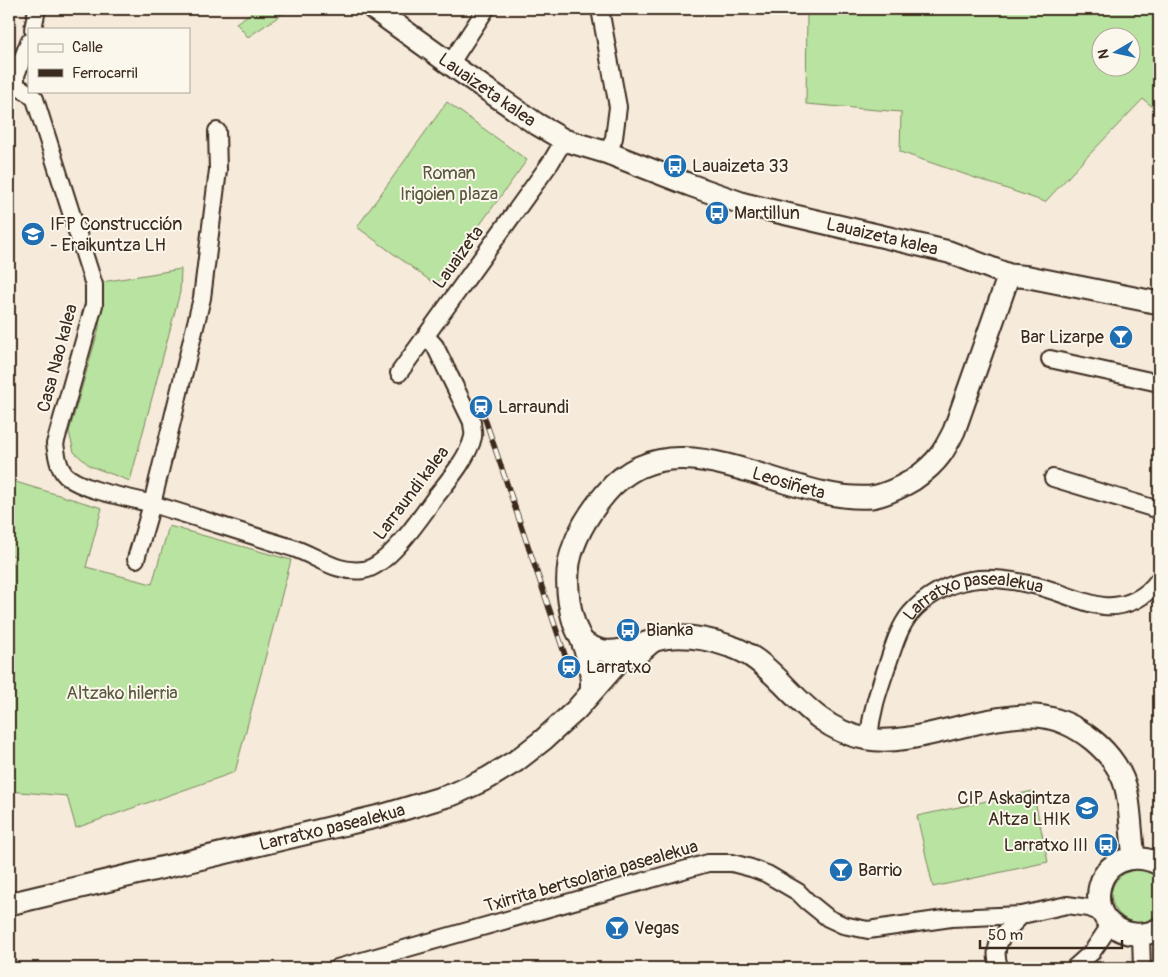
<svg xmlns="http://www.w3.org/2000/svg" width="1168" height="977" font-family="Pangolin,sans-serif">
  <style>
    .green { fill: #b9e3a0; stroke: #7a865f; fill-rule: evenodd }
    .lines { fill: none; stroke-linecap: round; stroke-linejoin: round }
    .minor-casing { stroke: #3b2a1e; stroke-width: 20 }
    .tertiary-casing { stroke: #3b2a1e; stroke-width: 25 }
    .minor { stroke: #fbf7ec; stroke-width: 16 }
    .tertiary { stroke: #fbf7ec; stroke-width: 21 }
    .rail-casing { stroke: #3b2a1e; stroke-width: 5.5 }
    .rail { stroke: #fbf7ec; stroke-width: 4; stroke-dasharray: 11; stroke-linecap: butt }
    .labels { text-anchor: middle; stroke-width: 4; stroke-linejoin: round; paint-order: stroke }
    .street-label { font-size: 18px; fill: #3b2a1e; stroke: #fbf7ec }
    .poi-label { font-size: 18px; fill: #3b2a1e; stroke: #fbf7ec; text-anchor: start }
    .park-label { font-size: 18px; fill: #5a583e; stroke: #fbf7ec }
  </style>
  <rect width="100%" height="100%" fill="#f6eada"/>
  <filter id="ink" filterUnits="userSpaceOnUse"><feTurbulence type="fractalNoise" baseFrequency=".02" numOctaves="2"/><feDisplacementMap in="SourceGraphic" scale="10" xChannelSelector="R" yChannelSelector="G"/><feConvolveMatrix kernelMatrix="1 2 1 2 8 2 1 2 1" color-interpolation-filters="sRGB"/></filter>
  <g filter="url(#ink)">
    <!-- green -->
    <g class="green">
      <polygon points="257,9 290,9 248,37 236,23"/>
      <path d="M807 9H1159V112L1143 99 1085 159 1045 202 900 152 901 112 806 104ZM1100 38H1130V68H1100Z"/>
      <polygon points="447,102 527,160 436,285 357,227"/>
      <polygon points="181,269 180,292 130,481 90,466 74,452 69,432 99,328 102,282"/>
      <polygon points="9,480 102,508 86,567 152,584 169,526 291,560 235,772 76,828 67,796 9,791 9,577 15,556 9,554"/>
      <polygon points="1033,791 1048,862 933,887 917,816"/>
      <path d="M1134 869C1144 869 1153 871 1159 880V912C1128 947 1084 886 1134 869Z"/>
    </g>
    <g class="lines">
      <!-- minor casing -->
      <g class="minor-casing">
        <g id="minor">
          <polyline points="600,9 618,107 614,138 608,153"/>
          <polyline points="33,29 37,9"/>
          <polyline points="450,64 486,9"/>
          <polyline points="16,87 16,75 29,42"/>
          <path d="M9 88C21 86 26 91 35 99L94 285V305L55 444C57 455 58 471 69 478 89 492 128 497 152 504 199 518 246 534 293 548 317 556 337 574 364 570 390 565 422 515 437 495 449 480 469 456 473 437 474 432 472 427 472 422L435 346 426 336"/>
          <polyline points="1050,359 1159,383"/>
          <polyline points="399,373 551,162 564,140"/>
          <polyline points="1053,478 1159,510"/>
          <polyline points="136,559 152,504 202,298 218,170 217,131"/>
          <path id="s1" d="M869 739C871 712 878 692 887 666 893 649 898 629 910 614 924 597 949 583 971 580 989 577 1010 580 1028 584 1054 588 1078 603 1104 606 1126 608 1147 597 1159 579"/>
          <polyline points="1141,935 1142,968"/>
          <polyline points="337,968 708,863 732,863 751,868 767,874 798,892 807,901 828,918 843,925 868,930 951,918 1022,915 1067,905 1089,908 1104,914"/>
          <path d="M1000 968C989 945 1006 931 1022 915"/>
          <polyline points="1074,968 1092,952 1111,924"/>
        </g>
      </g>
      <!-- tertiary casing -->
      <g class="tertiary-casing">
        <g id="tertiary">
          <path id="s2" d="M374 9 460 71 535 123 564 140 608 153 690 185 744 204 949 252 1009 275 1029 277 1159 303"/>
          <path d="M583 642C589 646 596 650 604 651 626 654 650 638 673 637 691 636 712 640 729 646 750 652 766 667 781 682 806 708 830 733 867 739 900 744 935 732 968 725 989 720 1013 715 1035 716 1074 717 1120 754 1127 793 1131 814 1131 836 1134 857"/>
          <path id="s3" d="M591 692C593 675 589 659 583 644 581 637 576 630 574 623 568 603 566 583 569 563 574 537 589 513 606 493 676 410 786 504 871 497 886 495 901 487 913 480 923 473 934 464 941 454 946 447 950 439 954 431L1009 275"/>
          <path d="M1159 864C1135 852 1104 859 1099 890 1094 925 1131 944 1159 929"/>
          <path id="s4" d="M9 904 384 815 454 794 488 778 516 761 543 740 576 710 619 661 641 651 655 639"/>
        </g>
      </g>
      <!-- minor -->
      <use href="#minor" class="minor"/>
      <!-- tertiary -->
      <use href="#tertiary" class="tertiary"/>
      <!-- rail casing -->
      <g class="rail-casing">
        <polyline id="rail" points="481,407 569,667"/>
      </g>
      <!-- rail -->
      <use href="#rail" class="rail"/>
    </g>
  </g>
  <!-- icons -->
  <defs>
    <g id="bus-disc" transform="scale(1.25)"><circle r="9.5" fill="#1f6fb2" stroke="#fbf7ec"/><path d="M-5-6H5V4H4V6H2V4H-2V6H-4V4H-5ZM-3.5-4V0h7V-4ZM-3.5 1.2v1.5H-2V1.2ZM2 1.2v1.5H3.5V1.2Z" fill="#fff"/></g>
    <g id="university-disc" transform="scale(1.25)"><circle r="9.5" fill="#1f6fb2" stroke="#fbf7ec"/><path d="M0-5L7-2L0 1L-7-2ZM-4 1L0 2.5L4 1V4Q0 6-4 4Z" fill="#fff"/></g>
    <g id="bar-disc" transform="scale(1.25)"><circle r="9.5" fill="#1f6fb2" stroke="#fbf7ec"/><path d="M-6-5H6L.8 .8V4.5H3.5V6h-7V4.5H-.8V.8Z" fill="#fff"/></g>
    <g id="station-disc" transform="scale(1.25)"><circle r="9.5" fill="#1f6fb2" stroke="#fbf7ec"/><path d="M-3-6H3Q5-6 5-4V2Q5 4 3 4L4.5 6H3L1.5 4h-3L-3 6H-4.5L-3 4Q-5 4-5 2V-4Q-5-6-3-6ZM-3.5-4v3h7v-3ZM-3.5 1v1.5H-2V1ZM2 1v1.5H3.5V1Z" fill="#fff"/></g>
  </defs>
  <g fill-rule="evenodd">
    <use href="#bus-disc" x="675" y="166"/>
    <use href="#bus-disc" x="717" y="213"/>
    <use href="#university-disc" x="33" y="234"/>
    <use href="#bar-disc" x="1121" y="337"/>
    <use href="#station-disc" x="481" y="407"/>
    <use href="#bus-disc" x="628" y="630"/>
    <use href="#station-disc" x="569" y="667"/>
    <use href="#university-disc" x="1087" y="808"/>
    <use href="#bus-disc" x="1106" y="845"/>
    <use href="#bar-disc" x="841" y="870"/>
    <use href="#bar-disc" x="617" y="928"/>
  </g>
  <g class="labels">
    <!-- street labels -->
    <g class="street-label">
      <text dy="6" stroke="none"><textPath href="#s2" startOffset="139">Lauaizeta kalea</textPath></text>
      <text dy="6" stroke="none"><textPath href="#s2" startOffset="564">Lauaizeta kalea</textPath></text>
      <text transform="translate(458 257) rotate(-54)" y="6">Lauaizeta</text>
      <text transform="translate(57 358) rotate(-75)" y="6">Casa Nao kalea</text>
      <text dy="6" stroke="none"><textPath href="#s3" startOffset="409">Leosiñeta</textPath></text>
      <text transform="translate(411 493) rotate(-53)" y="6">Larraundi kalea</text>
      <text dy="6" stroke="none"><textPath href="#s1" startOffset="202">Larratxo pasealekua</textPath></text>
      <text dy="6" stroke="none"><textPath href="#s4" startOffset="332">Larratxo pasealekua</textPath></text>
      <text transform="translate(591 876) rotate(-16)" y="6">Txirrita bertsolaria pasealekua</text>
    </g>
    <!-- poi labels -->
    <g class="poi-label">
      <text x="692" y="172">Lauaizeta 33</text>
      <text x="734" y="219">Martillun</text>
      <text x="50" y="230">IFP Construcción<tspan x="50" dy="21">- Eraikuntza LH</tspan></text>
      <text x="1104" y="343" text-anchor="end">Bar Lizarpe</text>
      <text x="498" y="413">Larraundi</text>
      <text x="646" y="636">Bianka</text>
      <text x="586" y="673">Larratxo</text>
      <text x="1070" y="804" text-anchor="end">CIP Askagintza<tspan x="1070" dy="21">Altza LHIK</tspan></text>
      <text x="1088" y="851" text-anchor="end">Larratxo III</text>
      <text x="858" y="876">Barrio</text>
      <text x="634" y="934">Vegas</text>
    </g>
    <!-- park labels -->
    <g class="park-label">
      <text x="449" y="179">Roman<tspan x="449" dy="21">Irigoien plaza</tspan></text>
      <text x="122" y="699">Altzako hilerria</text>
    </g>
  </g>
  <!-- margin -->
  <rect width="1168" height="977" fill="none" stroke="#fbf7ec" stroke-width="30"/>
  <rect x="15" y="15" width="1138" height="947" fill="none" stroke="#3b2a1e" stroke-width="2" filter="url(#ink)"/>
  <!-- legend -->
  <rect x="28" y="28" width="162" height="65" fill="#fbf7ec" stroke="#aea59a"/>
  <rect x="38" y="44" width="25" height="8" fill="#fbf7ec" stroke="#aea59a"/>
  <text x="72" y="52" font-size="15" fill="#3b2a1e">Calle</text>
  <rect x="38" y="69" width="25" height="8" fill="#3b2a1e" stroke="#aea59a"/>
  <text x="72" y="78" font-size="15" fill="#3b2a1e">Ferrocarril</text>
  <!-- north arrow -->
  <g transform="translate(1116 52) rotate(261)"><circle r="24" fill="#fbf7ec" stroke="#aea59a"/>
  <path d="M0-4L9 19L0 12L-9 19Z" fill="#1f6fb2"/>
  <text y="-8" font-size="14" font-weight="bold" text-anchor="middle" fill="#3b2a1e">N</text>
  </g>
  <!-- scale -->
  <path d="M980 940v8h142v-8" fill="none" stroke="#3b2a1e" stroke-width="2.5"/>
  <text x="988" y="940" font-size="15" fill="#3b2a1e" stroke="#fbf7ec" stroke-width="4" paint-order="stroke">50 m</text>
</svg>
